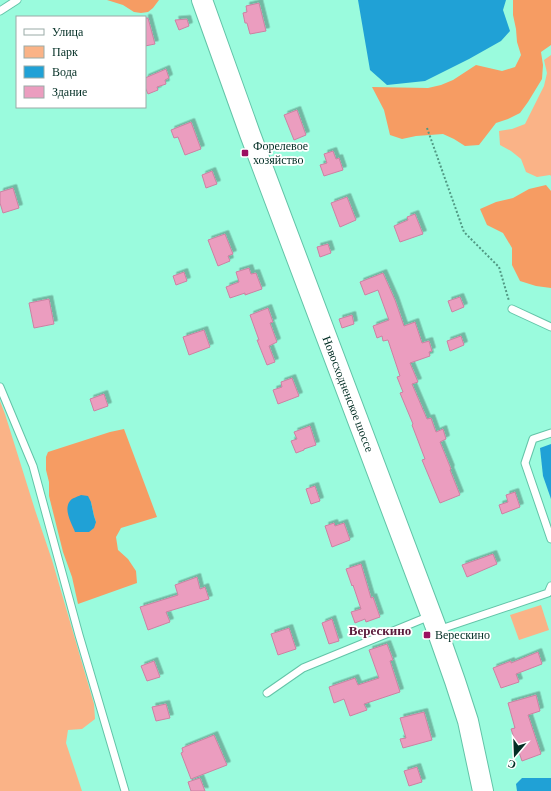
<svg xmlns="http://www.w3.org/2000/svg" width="551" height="791" font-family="'Crimson Pro',serif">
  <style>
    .green { fill: #fab387 }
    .forest { fill: #f69c63; fill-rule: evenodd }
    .water { fill: #20a1d6 }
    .building { fill: #eb9dbf; stroke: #cc81a2; filter: url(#shadow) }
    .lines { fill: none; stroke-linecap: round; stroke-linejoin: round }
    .lane-casing { stroke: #63c4a8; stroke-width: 9 }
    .secondary-casing { stroke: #63c4a8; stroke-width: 22 }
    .path { stroke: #519984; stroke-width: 2; stroke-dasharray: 2 2; stroke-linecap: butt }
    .lane { stroke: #fff; stroke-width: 7 }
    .secondary { stroke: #fff; stroke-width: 20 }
    .poi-dot { fill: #9b1061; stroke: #fff; stroke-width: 1.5 }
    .labels { text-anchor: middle; stroke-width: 3.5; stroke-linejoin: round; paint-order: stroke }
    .poi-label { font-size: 12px; fill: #022e24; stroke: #fff; text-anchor: start }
    .street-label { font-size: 12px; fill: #022e24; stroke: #fff }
    .neighbourhood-label { font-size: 13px; font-weight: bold; fill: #5a1b3b; stroke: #fff }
  </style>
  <defs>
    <filter id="shadow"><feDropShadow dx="3.5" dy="-3.5" stdDeviation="0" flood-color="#0004"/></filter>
  </defs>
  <rect width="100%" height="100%" fill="#9afbdd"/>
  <!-- green -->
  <g class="green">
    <polygon points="551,55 551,176 550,175 537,177 526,172 521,159 511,151 500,145 499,131 512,129 525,124 544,86 547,73 544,60"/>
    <polygon points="0,401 5,414 35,510 52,560 94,704 95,719 82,729 68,730 66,743 82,791 0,791"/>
    <polygon points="541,605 549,630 519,640 510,615"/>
  </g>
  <!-- forest -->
  <g class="forest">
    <polygon points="107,0 159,0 153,8 148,12 141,13 134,12 123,5"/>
    <polygon points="513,0 551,0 551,45 541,52 543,65 542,79 528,102 520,113 508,119 496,123 479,145 465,146 454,139 443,134 416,136 402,139 390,135 384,110 372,87 428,88 441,85 453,80 476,65 502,71 515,67 521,55 517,42 516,29 513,15"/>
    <polygon points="546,185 551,191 551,288 536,286 520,281 512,265 512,248 503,233 487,225 480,209 496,202 513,198 529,189"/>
    <path d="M124 429 157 517 121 528 116 537 118 550 128 559 136 571 137 583 78 604 72 577 63 552 49 496V482L46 470V457L48 452 110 432ZM91 502 94 516 96 522 70 521Z"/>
  </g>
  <!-- water -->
  <g class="water">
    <polygon points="358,0 506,0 503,10 510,31 501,41 469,59 425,81 387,85 370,70"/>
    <polygon points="551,444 551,499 543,476 540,448"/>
    <path d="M81 495 88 496 91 502 94 516 96 522 94 528 89 532H75C72 524 63 510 70 501 72 498 77 497 81 495Z"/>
    <polygon points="522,778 551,778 551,791 517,791 516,784"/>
  </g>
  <!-- building -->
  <g class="building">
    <polygon points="259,3 266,31 250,34 247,23 245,23 243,13 247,12 246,6"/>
    <polygon points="145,18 148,18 155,44 145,46"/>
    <polygon points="187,19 189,26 179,30 175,20"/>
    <polygon points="166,69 169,78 165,80 166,84 157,87 158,90 148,94 145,87 145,78"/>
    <polygon points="297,110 306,135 294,140 284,115"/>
    <polygon points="191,122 201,149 185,155 178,137 174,138 171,130"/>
    <polygon points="333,151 336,159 339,158 343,170 324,176 320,165 327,163 324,154"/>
    <polygon points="212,171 217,184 206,188 202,175"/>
    <polygon points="13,188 19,208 3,213 0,203 0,192"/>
    <polygon points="347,197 356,220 340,227 331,203"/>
    <polygon points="415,214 423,234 400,242 394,226 408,220 407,217"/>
    <polygon points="225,234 233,254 228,256 230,261 218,266 208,240"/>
    <polygon points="328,244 331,253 320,257 317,247"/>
    <polygon points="249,268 251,274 256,273 262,289 245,295 245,293 230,298 226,287 239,282 236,272"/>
    <polygon points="184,272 187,281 176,285 173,276"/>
    <polygon points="383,273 395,300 404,326 415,322 422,343 429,341 432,351 429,352 430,356 410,363 418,382 412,384 427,419 431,418 436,432 443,429 446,439 440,442 451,469 450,470 460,495 440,503 422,460 425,459 412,425 413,424 400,393 403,392 397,377 400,376 388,340 383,341 382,336 377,338 373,326 389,320 378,290 365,295 360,282"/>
    <polygon points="460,297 464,307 452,312 448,301"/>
    <polygon points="49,299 54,324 34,328 29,303"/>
    <polygon points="268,308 273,322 270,323 277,342 269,346 275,362 267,365 257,340 259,340 250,315"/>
    <polygon points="352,315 354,324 342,328 339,319"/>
    <polygon points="204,330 210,347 189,355 183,337"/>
    <polygon points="461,336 464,345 450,351 447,341"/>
    <polygon points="292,378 299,396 278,404 273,390 282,387 281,382"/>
    <polygon points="104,394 108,406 94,411 90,399"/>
    <polygon points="310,426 316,445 304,449 304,450 296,453 291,441 297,439 294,432"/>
    <polygon points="315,486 320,501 311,504 306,489"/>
    <polygon points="515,492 520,507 502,514 499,505 508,502 506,495"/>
    <polygon points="334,523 335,526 344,523 350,540 332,547 325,526"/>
    <polygon points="493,554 497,564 467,577 462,565"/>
    <polygon points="361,564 371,598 373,597 380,617 366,622 365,619 355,623 351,612 361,609 353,585 352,586 346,569"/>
    <polygon points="197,577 200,589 205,587 209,599 166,612 170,622 148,630 140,607 178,595 175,585"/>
    <polygon points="332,619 339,641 329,644 322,623"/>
    <polygon points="289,628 296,649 278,655 271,634"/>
    <polygon points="387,644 393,660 390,661 400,692 364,704 367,710 350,716 344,699 334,703 329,687 355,678 358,685 379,678 369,650"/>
    <polygon points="538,652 542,664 516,674 519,682 501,688 493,668 511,661 511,663"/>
    <polygon points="154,661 160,677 147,681 141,666"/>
    <polygon points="536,695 540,711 528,715 541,754 522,761 511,729 515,728 508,703"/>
    <polygon points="166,704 170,718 156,721 152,707"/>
    <polygon points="424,712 432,740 403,748 400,739 406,738 400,718"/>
    <polygon points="214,735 227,765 191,779 181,753 183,752 182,748"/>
    <polygon points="417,767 422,782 409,786 404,771"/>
    <polygon points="200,778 205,791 191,791 188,782"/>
  </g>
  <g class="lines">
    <!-- lane casing -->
    <g class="lane-casing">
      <g id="lane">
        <polyline points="0,11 17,0"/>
        <polyline points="512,309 551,327"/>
        <polyline points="0,387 33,466 79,635 125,791"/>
        <polyline points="551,433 533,439 525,463 551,539"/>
        <polyline points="438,630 548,593 551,586"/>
        <polyline points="267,693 303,668 430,616"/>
      </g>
    </g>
    <!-- secondary casing -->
    <g class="secondary-casing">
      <polyline id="secondary" points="202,0 250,134 437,630 455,681 468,721 483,791"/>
    </g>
    <!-- path -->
    <polyline class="path" points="427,128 464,232 499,267 509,301"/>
    <!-- lane -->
    <use href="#lane" class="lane"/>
    <!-- secondary -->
    <use href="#secondary" class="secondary"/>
  </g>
  <!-- markers -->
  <g class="poi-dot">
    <rect x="241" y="149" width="8" height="8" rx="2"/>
    <rect x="423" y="631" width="8" height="8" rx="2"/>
  </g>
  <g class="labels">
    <!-- poi labels -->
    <g class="poi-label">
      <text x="253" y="150">Форелевое<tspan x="253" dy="14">хозяйство</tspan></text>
      <text x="435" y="639">Верескино</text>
    </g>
    <!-- street labels -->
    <g class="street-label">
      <text transform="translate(348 394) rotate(69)" y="4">Новосходненское шоссе</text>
    </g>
    <!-- neighbourhood labels -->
    <g class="neighbourhood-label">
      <text x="380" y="635">Верескино</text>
    </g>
  </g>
  <!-- legend -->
  <rect x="16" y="16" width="130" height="92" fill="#ffffff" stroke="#9aaba7"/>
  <rect x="24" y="29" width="20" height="6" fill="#ffffff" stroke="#9aaba7"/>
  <text x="52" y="36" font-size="12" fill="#022e24">Улица</text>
  <rect x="24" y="46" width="20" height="12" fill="#fab387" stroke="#9aaba7"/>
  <text x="52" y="56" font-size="12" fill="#022e24">Парк</text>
  <rect x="24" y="66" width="20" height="12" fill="#20a1d6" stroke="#9aaba7"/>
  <text x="52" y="76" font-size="12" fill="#022e24">Вода</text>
  <rect x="24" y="86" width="20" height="12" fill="#eb9dbf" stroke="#9aaba7"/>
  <text x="52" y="96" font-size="12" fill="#022e24">Здание</text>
  <!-- north arrow -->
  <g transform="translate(515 755) rotate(199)" stroke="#ffffff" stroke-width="3" paint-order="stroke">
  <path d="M0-3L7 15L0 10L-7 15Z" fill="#022e24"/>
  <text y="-6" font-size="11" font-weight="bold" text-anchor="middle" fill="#022e24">С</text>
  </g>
</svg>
